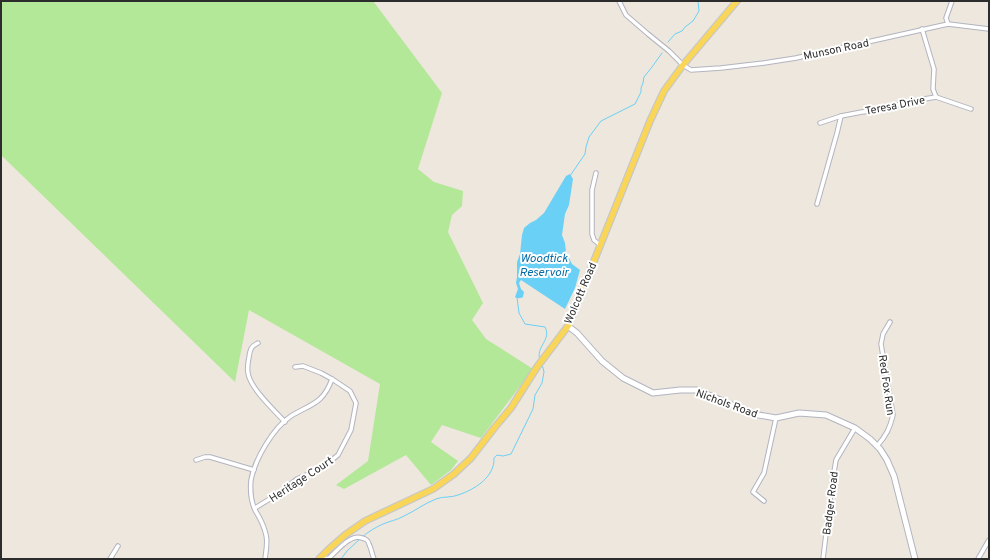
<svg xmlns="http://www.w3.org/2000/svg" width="990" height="560" font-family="Overpass,sans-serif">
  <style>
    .green { fill: #b2e897 }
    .water { fill: #6bd0f6 }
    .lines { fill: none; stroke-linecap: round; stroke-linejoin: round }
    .stream { stroke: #6bd0f6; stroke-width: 1 }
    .street-casing { stroke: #b2b4c0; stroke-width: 5.5 }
    .secondary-casing { stroke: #b2b4c0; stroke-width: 7 }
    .primary-casing { stroke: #c8c8c8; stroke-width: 8 }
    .street { stroke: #fff; stroke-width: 3.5 }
    .secondary { stroke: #fff; stroke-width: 5 }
    .primary { stroke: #f9d558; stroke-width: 5.5 }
    .labels { text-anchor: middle; stroke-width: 4; stroke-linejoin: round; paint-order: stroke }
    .street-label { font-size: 11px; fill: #2c2c2c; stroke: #fff }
    .water-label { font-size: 12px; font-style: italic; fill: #056da7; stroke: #fff }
  </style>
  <rect width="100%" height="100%" fill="#eee7dd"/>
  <!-- green -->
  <polygon class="green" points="1,1 373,1 442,93 418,169 434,182 463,191 462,206 452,215 448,232 483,303 472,320 486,339 533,369 481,438 442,425 431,442 458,461 451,470 431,485 406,455 344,489 336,485 368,461 380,384 249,310 235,382 1,155"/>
  <!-- water -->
  <path class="water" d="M570 174 573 179 569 205 565 214 562 235 565 243 566 252 572 264 580 270 575 288 565 309 521 280 519 283 521 289 524 292 523 297C522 298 517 299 515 297L518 289 516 283 517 277V262L520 254 522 235 524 228 530 223 536 220 544 213 566 176Z"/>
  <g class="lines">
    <!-- stream -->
    <g class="stream">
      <polyline points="668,42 675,34 682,31 685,27 693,21 699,11 698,1"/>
      <polyline points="570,176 585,154 586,147 589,137 601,121 635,104 641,92 641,88 643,83 644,77 652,67 662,53"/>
      <path d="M517 297 519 313 525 324 545 327C552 340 535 347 540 360"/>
      <path d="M362 537C368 532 376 527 383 524 390 521 397 520 404 516 415 511 425 503 436 499 443 496 451 498 458 495 474 490 495 477 494 458L497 455 503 456 511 454 533 409 535 395 542 383 544 372 542 364"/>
      <polyline points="341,559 347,551 360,539"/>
    </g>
    <!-- street casing -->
    <g class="street-casing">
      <g id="street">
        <polyline points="619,1 626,15 648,34 669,51 683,65 691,70 721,68 764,63 796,58 948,24 989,29"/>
        <polyline points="948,24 946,18 952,1"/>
        <polyline points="922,29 934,69 933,89 936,97"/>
        <polyline points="820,123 841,116 862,112 880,110 912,101 936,97 971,109"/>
        <polyline points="596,173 592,190 592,234 594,240 600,245"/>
        <polyline points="817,204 837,133 841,116"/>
        <path d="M258 343C251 346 250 350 249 357 248 362 247 368 248 373 250 388 274 410 285 422"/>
        <path d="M877 446C886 436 890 428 893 415L881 344 883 334 890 322"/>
        <polyline points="196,460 205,457 210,457 254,470"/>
        <polyline points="764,501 753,492 764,473 776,418"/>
        <polyline points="255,508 281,492 297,479 322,468 338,455 351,430 356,403 350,391 332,379 321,373 303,366 295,367"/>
        <polyline points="110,559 118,546"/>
        <path d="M265 559C266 551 268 542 266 535 264 525 260 518 255 510 251 501 250 490 251 480 255 459 273 428 291 416 311 404 323 404 332 379"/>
        <path d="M325 559 329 558C337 551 351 533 362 538 366 539 368 540 369 544 371 548 372 554 374 559"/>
        <polyline points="823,559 832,484 836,460 855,428"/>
        <polyline points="978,559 989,540"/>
      </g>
    </g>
    <!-- secondary casing -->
    <g class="secondary-casing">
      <polyline id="secondary" points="568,326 577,333 602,361 623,378 653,393 680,390 697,390 753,414 776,418 799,413 826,415 855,428 870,439 880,449 887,460 894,476 915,559"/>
    </g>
    <!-- primary casing -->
    <g class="primary-casing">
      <polyline id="primary" points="319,559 329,549 345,535 365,521 433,489 454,474 471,458 495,427 511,408 537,367 568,326 650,121 664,91 683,65 737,1"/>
    </g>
    <!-- street -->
    <use href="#street" class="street"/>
    <!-- secondary -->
    <use href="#secondary" class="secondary"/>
    <!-- primary -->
    <use href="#primary" class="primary"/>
  </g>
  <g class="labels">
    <!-- street labels -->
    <g class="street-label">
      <text transform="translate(836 49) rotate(-12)" y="4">Munson Road</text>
      <text transform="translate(895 105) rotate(-11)" y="4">Teresa Drive</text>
      <text transform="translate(580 293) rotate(-67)" y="4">Wolcott Road</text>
      <text transform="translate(887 385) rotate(82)" y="4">Red Fox Run</text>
      <text transform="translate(727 403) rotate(20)" y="4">Nichols Road</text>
      <text transform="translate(301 479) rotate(-33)" y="4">Heritage Court</text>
      <text transform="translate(830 503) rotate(-83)" y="4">Badger Road</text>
    </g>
    <!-- water labels -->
    <g class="water-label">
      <text x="544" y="262">Woodtick<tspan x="544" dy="14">Reservoir</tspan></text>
    </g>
  </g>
  <!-- border -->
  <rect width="990" height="560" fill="none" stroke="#2c2c2c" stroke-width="4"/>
</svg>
